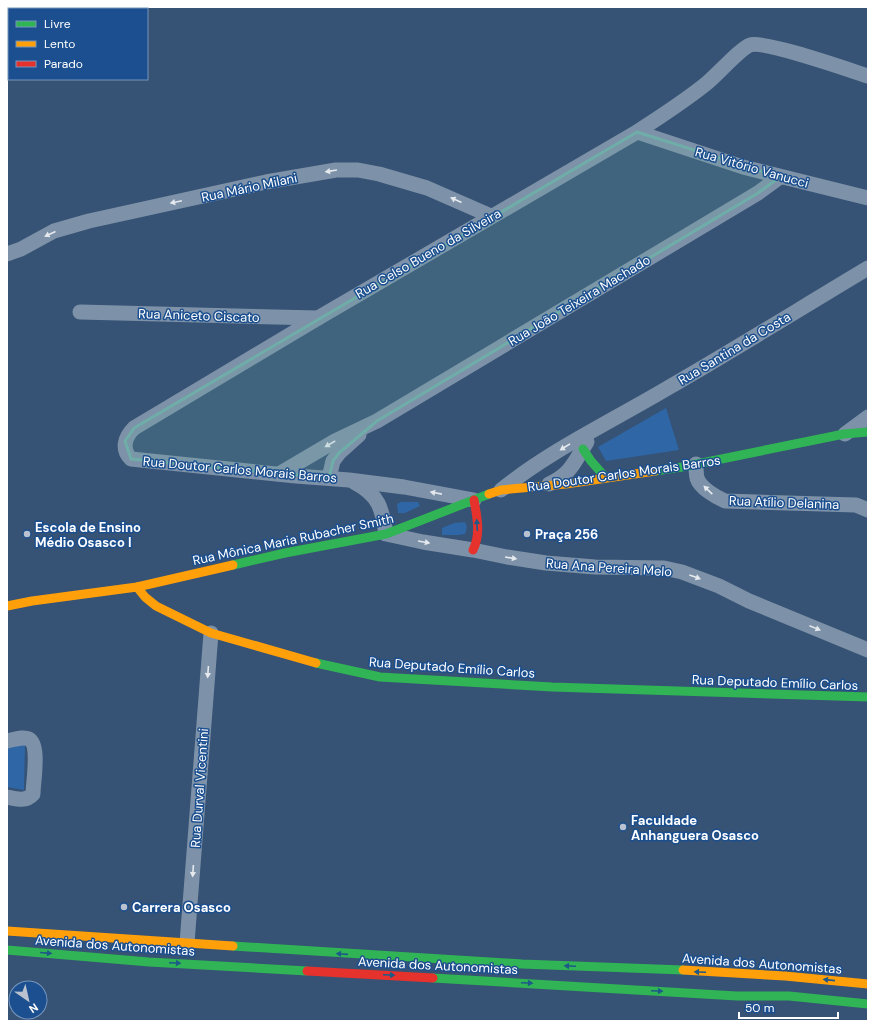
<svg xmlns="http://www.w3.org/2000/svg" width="875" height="1028" font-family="'DM Sans',sans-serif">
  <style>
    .green { fill: #2f66a5 }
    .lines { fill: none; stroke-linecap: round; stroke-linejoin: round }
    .street { stroke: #7d92a8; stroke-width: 15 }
    .fast { stroke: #30b455; stroke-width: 9 }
    .slow { stroke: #ff9f0a; stroke-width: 9 }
    .jam { stroke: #e5322d; stroke-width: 9 }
    .oneway { fill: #e5e9ee }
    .oneway2 { fill: #1d5989 }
    .marked { fill: #6fada8; fill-opacity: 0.2; stroke: #6fada8; stroke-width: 3; stroke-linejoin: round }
    .poi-dot { fill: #b9c2ce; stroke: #1b4f8f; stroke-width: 1.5 }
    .labels { text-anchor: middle; stroke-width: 3; stroke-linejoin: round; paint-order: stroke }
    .street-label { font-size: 13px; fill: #fff; stroke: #1b4f8f }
    .poi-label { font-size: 13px; font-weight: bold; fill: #fff; stroke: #1b4f8f; text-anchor: start }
  </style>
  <rect width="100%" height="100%" fill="#365274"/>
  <!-- green -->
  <g class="green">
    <polygon points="666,408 679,450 606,461 598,447"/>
    <polygon points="401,502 418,502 420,506 405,513 398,513 397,504"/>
    <polygon points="465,522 467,527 465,534 459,535 442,535 442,528 454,523"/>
    <polygon points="25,744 24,790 7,787 7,747"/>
  </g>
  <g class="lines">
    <!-- street -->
    <g class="street">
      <polyline points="637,132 743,167 868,198"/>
      <polyline points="7,254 21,249 54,231 89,221 266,182 336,170 358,170 379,174 427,188 491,216"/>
      <polyline points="80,312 318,318"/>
      <polyline points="845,434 868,417"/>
      <path d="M696 464C696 468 696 473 697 478 700 488 716 497 725 501L856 505 868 510"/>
      <polyline points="279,474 335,441 377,421 758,193 780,177"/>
      <polyline points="329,478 333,461 339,453 359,435"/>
      <path d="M354 482C379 495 382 508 386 534L423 542 473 550 507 557 546 563 595 567 664 568 682 572 719 586 749 601 868 650"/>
      <path d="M549 484C572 473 574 462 587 442"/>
      <path d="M501 490C551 450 610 422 666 389 734 350 801 308 868 268"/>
      <path d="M474 500 404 487 349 480 296 476 131 459C121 449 125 437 134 428L318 318 637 132C661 116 685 101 707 83 717 75 741 48 750 45 764 40 849 70 868 76"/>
      <path d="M7 741C13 740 23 736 29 739 40 745 33 783 33 794 26 802 16 799 7 797"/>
      <polyline points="187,943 211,633"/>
    </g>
    <!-- fast -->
    <g class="fast">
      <polyline points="583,449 591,461 606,478"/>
      <polyline points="655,471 682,467 844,434 868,432"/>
      <polyline points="233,565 285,553 386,534 489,494"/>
      <polyline points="316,663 380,677 552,687 868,697"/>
      <polyline points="233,946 522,964 683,970"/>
      <polyline points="7,950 149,962 307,971"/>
      <polyline points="433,978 737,996 789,996 868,1004"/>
    </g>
    <!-- slow -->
    <g class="slow">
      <polyline points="489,494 501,490 566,484 655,471"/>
      <polyline points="137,587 145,597 156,606 211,633 316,663"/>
      <polyline points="7,606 32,601 137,587 233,565"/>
      <polyline points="7,931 233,946"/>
      <polyline points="683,970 785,976 868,984"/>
    </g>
    <!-- jam -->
    <g class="jam">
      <path d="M473 550C481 534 477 517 474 500"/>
      <polyline points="307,971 433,978"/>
    </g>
  </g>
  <!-- one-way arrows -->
  <defs><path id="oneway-solid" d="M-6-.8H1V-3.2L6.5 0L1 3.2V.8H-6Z"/></defs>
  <g class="oneway">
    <use href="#oneway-solid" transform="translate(331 171) rotate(171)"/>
    <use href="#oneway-solid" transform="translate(456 200) rotate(-156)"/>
    <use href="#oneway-solid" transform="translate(176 202) rotate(168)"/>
    <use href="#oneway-solid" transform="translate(50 234) rotate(156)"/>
    <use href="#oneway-solid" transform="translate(330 444) rotate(150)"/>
    <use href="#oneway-solid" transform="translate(565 447) rotate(148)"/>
    <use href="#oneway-solid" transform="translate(708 490) rotate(-136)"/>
    <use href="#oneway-solid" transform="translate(436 493) rotate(-169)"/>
    <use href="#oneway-solid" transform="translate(424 542) rotate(10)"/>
    <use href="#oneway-solid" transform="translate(511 558) rotate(9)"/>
    <use href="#oneway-solid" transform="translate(695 577) rotate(20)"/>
    <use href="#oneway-solid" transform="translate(815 628) rotate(22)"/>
    <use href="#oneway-solid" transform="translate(208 672) rotate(94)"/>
    <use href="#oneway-solid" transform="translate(193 871) rotate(94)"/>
  </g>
  <g class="oneway2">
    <use href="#oneway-solid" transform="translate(477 525) rotate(-93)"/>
    <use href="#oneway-solid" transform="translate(46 953) rotate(5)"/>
    <use href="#oneway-solid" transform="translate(342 954) rotate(-176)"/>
    <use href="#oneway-solid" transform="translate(175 963) rotate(3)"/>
    <use href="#oneway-solid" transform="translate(570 966) rotate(-178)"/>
    <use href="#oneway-solid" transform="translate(700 972) rotate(-178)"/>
    <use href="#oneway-solid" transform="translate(389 975) rotate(3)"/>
    <use href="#oneway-solid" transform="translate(829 980) rotate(-174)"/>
    <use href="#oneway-solid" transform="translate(527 983) rotate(3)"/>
    <use href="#oneway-solid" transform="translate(657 991) rotate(3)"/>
  </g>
  <!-- marked area -->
  <path class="marked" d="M637 132 780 177 758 193 377 421 339 453 333 461 329 478 131 459 125 441 134 428Z"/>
  <!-- markers -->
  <g class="poi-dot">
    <circle cx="27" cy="534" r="4"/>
    <circle cx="527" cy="534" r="4"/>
    <circle cx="623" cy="827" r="4"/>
    <circle cx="124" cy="907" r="4"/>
  </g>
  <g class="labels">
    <!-- street labels -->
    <g class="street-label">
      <text transform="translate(752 167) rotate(16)" y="5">Rua Vitório Vanucci</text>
      <text transform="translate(249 187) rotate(-12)" y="5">Rua Mário Milani</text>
      <text transform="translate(428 253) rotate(-30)" y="5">Rua Celso Bueno da Silveira</text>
      <text transform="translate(579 300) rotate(-31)" y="5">Rua João Teixeira Machado</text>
      <text transform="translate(199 315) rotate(2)" y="5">Rua Aniceto Ciscato</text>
      <text transform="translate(734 348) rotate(-31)" y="5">Rua Santina da Costa</text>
      <text transform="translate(240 469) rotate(5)" y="5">Rua Doutor Carlos Morais Barros</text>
      <text transform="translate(624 473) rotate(-8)" y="5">Rua Doutor Carlos Morais Barros</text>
      <text transform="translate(784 502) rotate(2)" y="5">Rua Atílio Delanina</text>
      <text transform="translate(293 539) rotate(-12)" y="5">Rua Mônica Maria Rubacher Smith</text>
      <text transform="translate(609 567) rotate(4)" y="5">Rua Ana Pereira Melo</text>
      <text transform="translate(452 667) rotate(4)" y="5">Rua Deputado Emílio Carlos</text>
      <text transform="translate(775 682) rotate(2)" y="5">Rua Deputado Emílio Carlos</text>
      <text transform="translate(199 788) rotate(-86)" y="5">Rua Durval Vicentini</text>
      <text transform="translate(115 945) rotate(4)" y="5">Avenida dos Autonomistas</text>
      <text transform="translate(762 963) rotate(4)" y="5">Avenida dos Autonomistas</text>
      <text transform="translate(438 965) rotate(3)" y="5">Avenida dos Autonomistas</text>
    </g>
    <!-- poi labels -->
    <g class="poi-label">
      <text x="35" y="532">Escola de Ensino<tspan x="35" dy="15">Médio Osasco I</tspan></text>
      <text x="535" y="539">Praça 256</text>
      <text x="631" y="825">Faculdade<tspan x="631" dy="15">Anhanguera Osasco</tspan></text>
      <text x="132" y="912">Carrera Osasco</text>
    </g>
  </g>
  <!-- border -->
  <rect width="875" height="1028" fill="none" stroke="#ffffff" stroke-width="16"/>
  <!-- legend -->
  <rect x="8" y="8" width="140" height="72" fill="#1b4f8f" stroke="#7695bc"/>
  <rect x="16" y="21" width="20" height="6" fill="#30b455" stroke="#7695bc"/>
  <text x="44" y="28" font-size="12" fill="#ffffff">Livre</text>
  <rect x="16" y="41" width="20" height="6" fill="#ff9f0a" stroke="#7695bc"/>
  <text x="44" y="48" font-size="12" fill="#ffffff">Lento</text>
  <rect x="16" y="61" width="20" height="6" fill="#e5322d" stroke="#7695bc"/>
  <text x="44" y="68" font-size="12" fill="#ffffff">Parado</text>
  <!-- north arrow -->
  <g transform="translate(28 1000) rotate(146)"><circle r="19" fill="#1b4f8f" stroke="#7695bc"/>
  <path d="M0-3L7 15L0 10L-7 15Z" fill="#b9c2ce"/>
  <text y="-6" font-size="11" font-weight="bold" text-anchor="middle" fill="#ffffff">N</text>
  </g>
  <!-- scale -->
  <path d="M739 1012v6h99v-6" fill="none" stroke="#ffffff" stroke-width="2"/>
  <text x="745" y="1012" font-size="12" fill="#ffffff" stroke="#1b4f8f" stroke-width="3" paint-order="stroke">50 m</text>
</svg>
